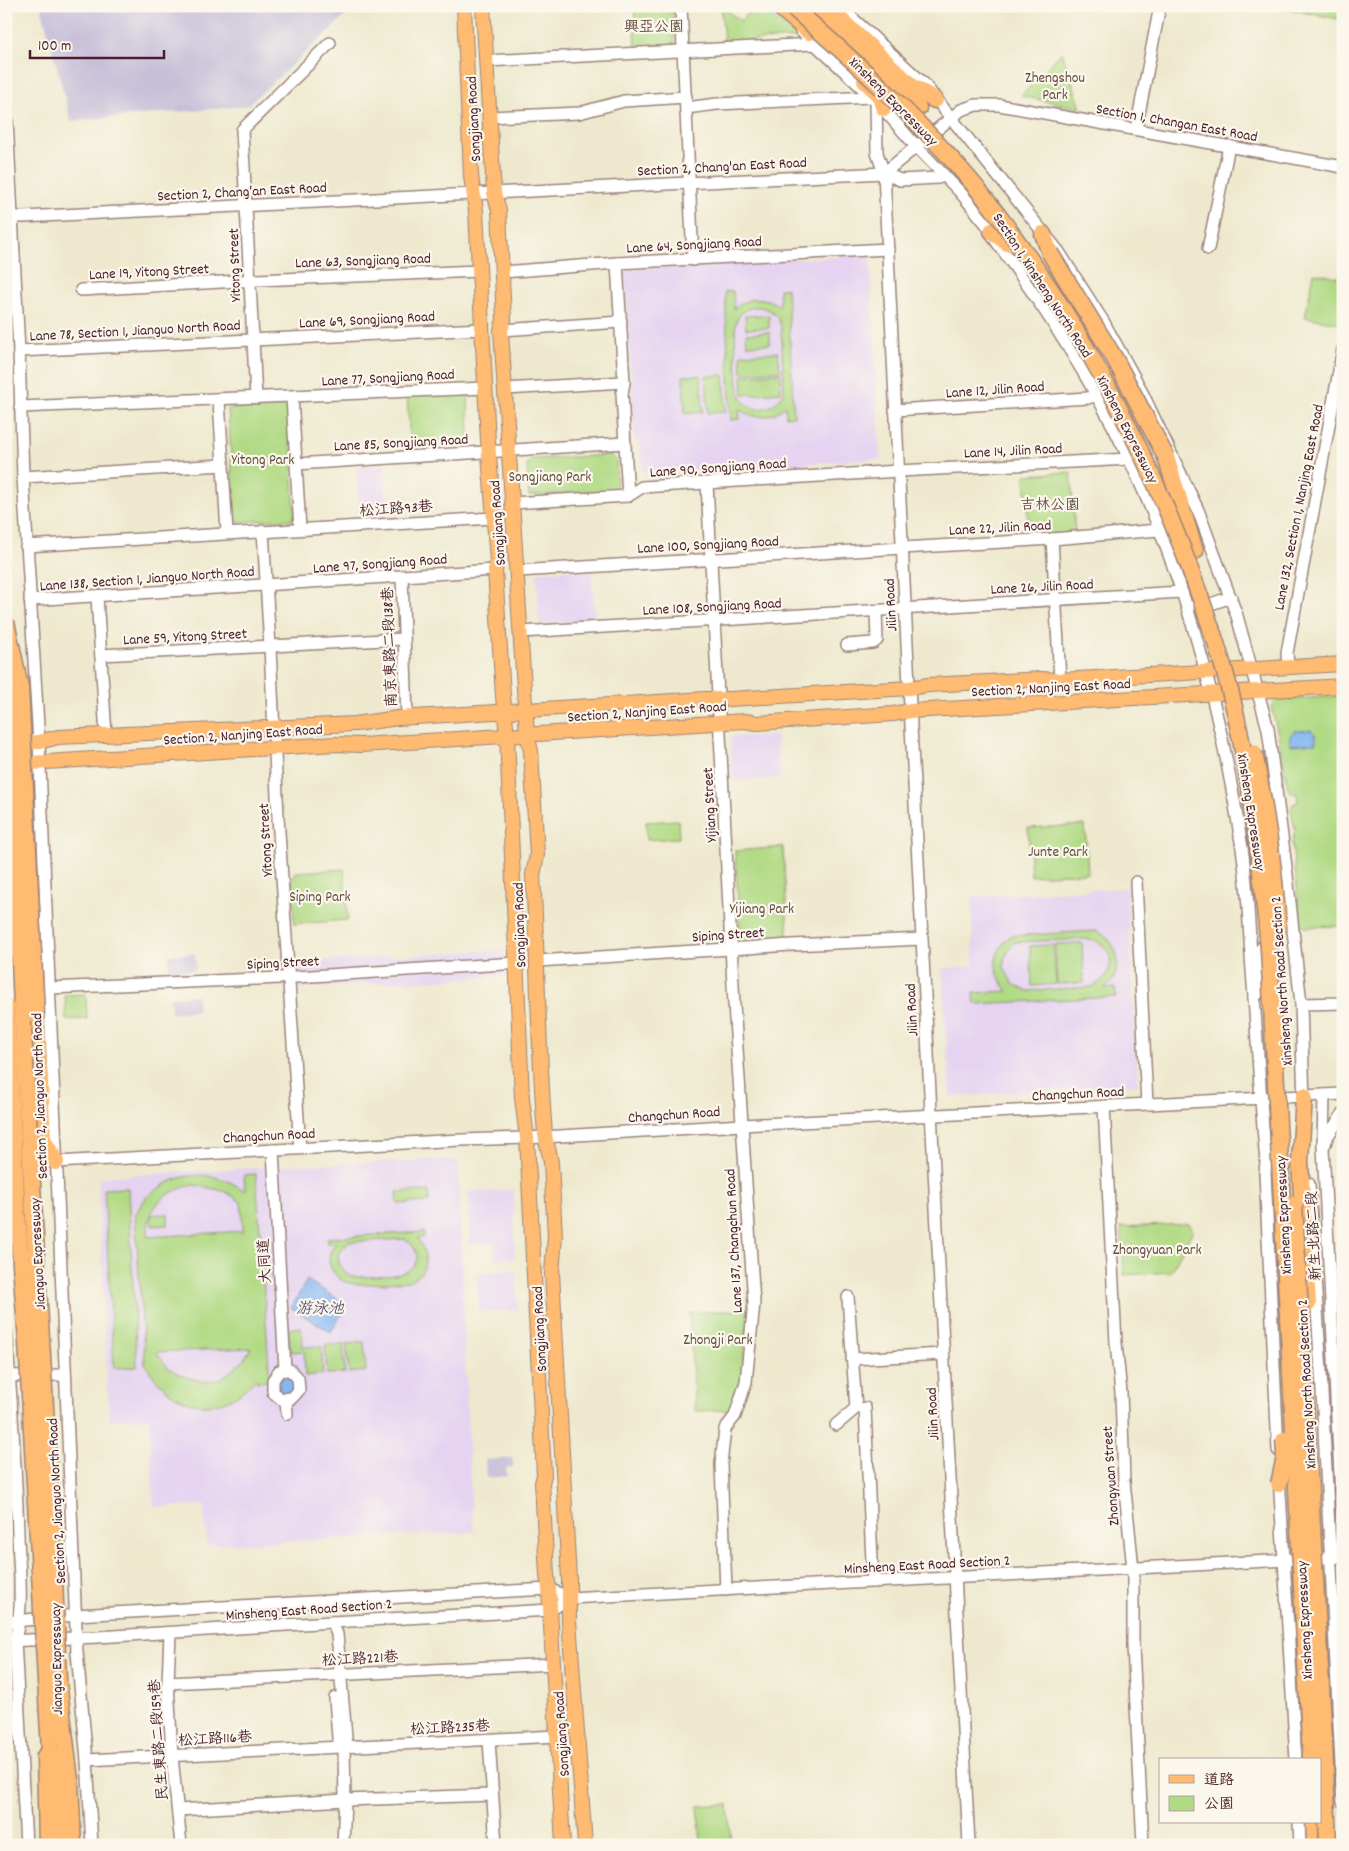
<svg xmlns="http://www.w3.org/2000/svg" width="1349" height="1851" font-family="Dekko,'LXGW WenKai TC',sans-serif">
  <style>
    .built { fill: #e5d3f1 }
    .industrial { fill: #c7c0d9 }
    .green { fill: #b1da84; stroke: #7e7c58; fill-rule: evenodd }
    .water { fill: #85b7f2; stroke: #686b8e }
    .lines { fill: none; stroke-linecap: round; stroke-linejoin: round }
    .minor-casing { stroke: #9c847c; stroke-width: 14 }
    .major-casing { stroke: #9c847c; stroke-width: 16 }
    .highway-casing { stroke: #9c847c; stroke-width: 19 }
    .minor { stroke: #fff; stroke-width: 11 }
    .major { stroke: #febb71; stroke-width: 14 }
    .highway { stroke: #febb71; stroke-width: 16 }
    .highway-bridge-casing { stroke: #9c847c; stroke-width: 19; stroke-linecap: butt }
    .highway-bridge { stroke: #febb71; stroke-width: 16 }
    .labels { text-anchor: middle; stroke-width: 4.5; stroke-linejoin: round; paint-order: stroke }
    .park-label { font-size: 15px; fill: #644e41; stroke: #fbf7ec }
    .street-label { font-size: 15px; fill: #4a1f2b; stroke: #fbf7ec }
    .water-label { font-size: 16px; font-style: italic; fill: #5f5471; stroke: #fbf7ec }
  </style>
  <rect width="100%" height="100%" fill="#fbf7ec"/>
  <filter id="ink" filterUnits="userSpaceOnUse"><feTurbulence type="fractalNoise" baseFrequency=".02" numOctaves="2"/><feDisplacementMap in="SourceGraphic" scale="10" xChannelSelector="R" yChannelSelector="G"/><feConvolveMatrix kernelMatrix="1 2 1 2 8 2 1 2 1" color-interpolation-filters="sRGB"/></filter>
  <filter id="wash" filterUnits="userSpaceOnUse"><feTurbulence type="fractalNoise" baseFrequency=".0096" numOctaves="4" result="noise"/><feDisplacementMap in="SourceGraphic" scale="20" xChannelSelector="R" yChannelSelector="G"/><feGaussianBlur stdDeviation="1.12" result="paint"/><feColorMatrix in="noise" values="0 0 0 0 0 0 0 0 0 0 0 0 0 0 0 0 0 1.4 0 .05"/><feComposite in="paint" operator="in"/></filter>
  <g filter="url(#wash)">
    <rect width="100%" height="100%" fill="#eee9ce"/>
    <!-- built -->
    <g class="built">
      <polygon points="870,255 880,459 645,473 642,470 640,441 635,441 625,273 629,269"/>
      <polygon points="385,465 387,512 359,513 356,466"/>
      <polygon points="591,569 595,621 539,624 537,572"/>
      <polygon points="776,735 780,778 733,781 730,737"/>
      <polygon points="1127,888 1138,1084 950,1097 942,969 973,966 972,897"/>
      <polygon points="504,950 505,976 296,988 295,962"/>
      <polygon points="452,1159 458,1162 470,1486 474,1532 207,1545 204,1505 154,1507 149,1418 109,1420 98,1177 289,1166"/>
      <polygon points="513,1190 515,1258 495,1259 494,1243 470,1244 468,1192"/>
      <polygon points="516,1270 518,1310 479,1312 476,1272"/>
      <polygon points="6,1500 9,1500 13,1598 6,1598"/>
    </g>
    <!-- industrial -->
    <g class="industrial">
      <polygon points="41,6 356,6 247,106 71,121"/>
      <polygon points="195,953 196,970 169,972 168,955"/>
      <polygon points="197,995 198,1011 171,1013 170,997"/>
      <polygon points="513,1458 513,1467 506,1468 507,1476 486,1478 485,1460"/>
    </g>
    <!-- green -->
    <g class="green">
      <polygon points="634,6 673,6 675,46 636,49"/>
      <polygon points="721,6 741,21 753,6 758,6 799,38 724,42"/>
      <polygon points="1273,6 1343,6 1343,20"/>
      <polygon points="1062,52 1081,108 1021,96"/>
      <polygon points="1314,273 1343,278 1343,324 1305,317"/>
      <path d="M787 288 794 416 786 417 785 406C771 419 754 420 739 409L740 419 731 420 725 292 733 291 734 309C748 296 765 295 780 307L779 289ZM753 307C767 306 777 312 781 326L784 391C777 410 749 417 740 395 737 388 734 329 736 322 739 314 745 310 753 307Z"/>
      <polygon points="769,315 769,328 746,329 745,316"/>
      <polygon points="770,332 770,344 747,345 746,334"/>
      <polygon points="778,352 780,371 742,373 741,354"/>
      <polygon points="780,373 781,392 743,395 742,376"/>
      <polygon points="701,375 703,412 685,414 683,376"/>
      <polygon points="724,375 726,412 708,413 706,376"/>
      <polygon points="468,392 469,440 410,444 407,395"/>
      <polygon points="289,405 295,519 235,522 228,409"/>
      <polygon points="611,455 616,460 617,486 614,491 529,496 527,464 532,459"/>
      <polygon points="1071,472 1075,533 1029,536 1025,475"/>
      <polygon points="1343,696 1343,926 1305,927 1301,925 1292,844 1295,830 1291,809 1293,804 1298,802 1297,794 1292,793 1288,789 1278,734 1271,706 1277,700"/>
      <polygon points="678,820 679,838 647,840 646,822"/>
      <polygon points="1085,825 1088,873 1031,876 1028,828"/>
      <polygon points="783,847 788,935 740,938 735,851"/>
      <polygon points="344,869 348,920 294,924 292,879 296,872"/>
      <path d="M1096 931C1120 941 1126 973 1104 989L1115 988 1116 997 975 1004 974 993 1008 991C992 972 991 954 1010 936ZM1090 939C1118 946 1116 977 1091 987L1027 991 1020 988 1012 983 1004 967V959L1011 946 1015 942Z"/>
      <polygon points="1082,943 1084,983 1057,984 1055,944"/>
      <polygon points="1053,945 1056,984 1032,986 1030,946"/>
      <polygon points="86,994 87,1019 66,1020 65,995"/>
      <path d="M256 1174 270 1381 257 1382 256 1378C251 1383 245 1390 239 1394 202 1419 165 1398 145 1364L135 1215C139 1209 142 1203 146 1198 149 1194 154 1192 158 1189 185 1169 219 1172 245 1191L244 1175ZM194 1185 225 1191 241 1202 243 1231 148 1237C146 1207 165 1190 194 1185ZM251 1348 244 1359 234 1369 220 1379 205 1382 186 1377 169 1369 156 1352Z"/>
      <polygon points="128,1188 137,1367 114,1368 104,1189"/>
      <polygon points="429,1191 429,1202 398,1204 397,1192"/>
      <polygon points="168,1214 168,1225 152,1226 151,1215"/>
      <polygon points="1189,1224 1193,1230 1171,1272 1124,1275 1121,1227"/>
      <path d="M424 1232V1237L417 1238C429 1254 429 1273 409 1281 393 1282 363 1286 349 1283 337 1281 326 1266 330 1253 331 1250 334 1246 336 1243H328L327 1238ZM405 1239C412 1244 417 1250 417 1258 415 1281 367 1276 351 1277 342 1270 338 1265 338 1254L349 1242Z"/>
      <polygon points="748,1309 742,1381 732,1410 695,1411 689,1313"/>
      <polygon points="301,1327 303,1347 321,1346 323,1374 305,1376 304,1351 291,1352 288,1329"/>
      <polygon points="364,1342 366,1371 349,1373 346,1344"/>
      <polygon points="343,1344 345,1373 327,1374 325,1345"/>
      <polygon points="728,1804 731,1845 701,1845 698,1806"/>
    </g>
    <!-- water -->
    <g class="water">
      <polygon points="1311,730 1315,734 1316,743 1291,745 1290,736 1294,731"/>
      <polygon points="307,1280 347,1305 331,1332 291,1308"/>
      <circle cx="286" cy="1385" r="8"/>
    </g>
  </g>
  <g filter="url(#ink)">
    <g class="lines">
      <!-- minor casing -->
      <g class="minor-casing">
        <g id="minor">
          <polyline points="681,6 693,260"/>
          <polyline points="839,6 923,83 1059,252 1103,321 1139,386 1198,510 1237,616 1268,729 1287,875 1301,1004 1304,1103"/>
          <polyline points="801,31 868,93"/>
          <polyline points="486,61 815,44"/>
          <polyline points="6,101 19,351 23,477 39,742 77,1652 87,1760 92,1845"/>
          <polyline points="876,101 877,153 884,173 911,726 969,1845"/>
          <path d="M879 104 916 146 961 193 992 231 994 238C1038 298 1079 360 1113 426 1180 557 1220 702 1242 848 1248 888 1249 929 1252 970 1257 1034 1260 1098 1266 1162L1265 1173 1278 1450"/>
          <polyline points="686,108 717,104 872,97"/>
          <polyline points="490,117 579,113 624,101 686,97"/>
          <polyline points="1136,129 1160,6"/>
          <polyline points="884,173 900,180 938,178 944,175"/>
          <polyline points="6,217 23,217 884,173 961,110 976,105 999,105 1343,167"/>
          <polyline points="1208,249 1229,146"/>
          <polyline points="617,263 624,382 622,394 628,496"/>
          <polyline points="503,272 617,263 888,249"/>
          <polyline points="81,290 257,280 479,271"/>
          <polyline points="501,330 621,322"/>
          <polyline points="19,351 482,329"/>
          <polyline points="505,389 624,382"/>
          <polyline points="292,397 300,529"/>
          <polyline points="256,398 242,130 330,43"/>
          <polyline points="219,400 227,533"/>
          <polyline points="20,407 485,388"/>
          <polyline points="895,410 1088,398 1096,395 1102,397"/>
          <polyline points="296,464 625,443"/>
          <polyline points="23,477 223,465"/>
          <polyline points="707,484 734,1004 754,1303 746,1382 735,1416 725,1429 721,1464 726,1590"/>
          <polyline points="512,503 628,496 642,487 899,471 1129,459"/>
          <polyline points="263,531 270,647 278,817 300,1148"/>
          <polyline points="1052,539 1060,680"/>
          <polyline points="26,546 493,518"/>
          <polyline points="517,571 1052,539 1159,530"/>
          <polyline points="402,576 407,717"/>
          <polyline points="97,597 106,735"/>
          <polyline points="30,600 495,570"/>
          <polyline points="1196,604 1208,605 1231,597"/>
          <polyline points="521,632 1181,592"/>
          <polyline points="847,645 873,643 877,640 876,611"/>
          <polyline points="101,655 403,639"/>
          <polyline points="1288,667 1287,653 1343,349"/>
          <polyline points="1136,882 1147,1104"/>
          <polyline points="537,961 792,945 922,939"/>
          <polyline points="50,988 280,978 518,963"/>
          <polyline points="1254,998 1263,987 1261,949 1270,936"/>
          <polyline points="1301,1004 1343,1003"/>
          <polyline points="1324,1095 1323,1148 1342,1512 1341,1545 1330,1558"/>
          <polyline points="1104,1106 1116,1343 1121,1393 1124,1481 1133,1569 1133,1646 1143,1845"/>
          <polyline points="1325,1144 1327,1137 1343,1114"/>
          <polyline points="273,1150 285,1370"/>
          <polyline points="25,1162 56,1162 461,1140 527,1138 742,1125 1343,1094"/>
          <polyline points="1309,1184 1321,1372 1343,1802"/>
          <path d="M6 1329C11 1398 16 1466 18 1534 19 1570 24 1606 15 1640L26 1845"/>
          <polyline points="852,1359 943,1354"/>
          <polygon points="285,1370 290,1370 298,1378 299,1390 292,1398 281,1399 273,1392 273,1380 279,1371"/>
          <polyline points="6,1376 64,1375"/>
          <polyline points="286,1399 287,1414"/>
          <polyline points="865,1408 873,1582"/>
          <polyline points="836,1425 856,1408 848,1297"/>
          <polyline points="1279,1476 1296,1760"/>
          <polyline points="6,1622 76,1615 549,1589 569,1598 1343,1557"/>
          <polyline points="332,1622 337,1634 346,1737 344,1747 345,1800 343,1845"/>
          <polyline points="170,1633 168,1683 172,1756 181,1845"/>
          <polyline points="6,1641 98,1637 332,1622 551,1610 569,1598"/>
          <polyline points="168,1683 554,1664"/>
          <polyline points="335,1698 338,1738 344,1747"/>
          <polyline points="489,1740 496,1845"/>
          <polyline points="87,1760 557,1736"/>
          <polyline points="178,1810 345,1800 492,1795"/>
          <polyline points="1299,1822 1300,1845"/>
        </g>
      </g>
      <!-- major casing -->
      <g class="major-casing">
        <g id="major">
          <polyline points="464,6 471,176 476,211 488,441 497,561 495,570 503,696 507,736 522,1098 527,1138 544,1475 542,1483 547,1575 549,1589 563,1845"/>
          <path d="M483 6 494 193 499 210 504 320 501 330 527 735 531 751 537 855 533 875C538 961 538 1048 545 1134 546 1144 550 1153 551 1163L555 1236 552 1273 569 1579V1621L585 1845"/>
          <polyline points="12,743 39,742 58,737 355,724 398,718 706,699 730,699 909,688 928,685 1041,679 1060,680 1343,664"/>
          <polyline points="14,764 335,744 361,745 745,721 757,723 893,714 910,711 1343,686"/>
        </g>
      </g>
      <!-- highway casing -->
      <g class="highway-casing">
        <g id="highway">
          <polyline points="778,6 809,32"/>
          <polyline points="807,6 851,43 918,108"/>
          <polyline points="826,6 913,87 935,100"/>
          <polyline points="865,81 878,93 884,108"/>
          <polyline points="992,231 1007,243"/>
          <polyline points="1043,234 1050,253"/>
          <polyline points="1166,457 1195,551"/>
          <polyline points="36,1015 43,1139 56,1162"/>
          <polyline points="1304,1096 1300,1161 1308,1304"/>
          <polyline points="58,1680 70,1781 73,1845"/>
          <polyline points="46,1681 51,1769"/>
          <polyline points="58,1755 61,1845"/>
          <polyline points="45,1756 47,1845"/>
          <polyline points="1314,1822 1315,1845"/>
        </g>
      </g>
      <!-- minor -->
      <use href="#minor" class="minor"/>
      <!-- major -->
      <use href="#major" class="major"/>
      <!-- highway -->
      <use href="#highway" class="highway"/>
      <!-- highway-bridge casing -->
      <g class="highway-bridge-casing">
        <g id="highway-bridge">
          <path d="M791 6C850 57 905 107 957 165 992 204 1023 248 1052 292 1112 386 1161 485 1198 591 1213 632 1227 674 1236 716 1253 793 1262 872 1269 949L1311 1760"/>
          <polyline points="1050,253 1115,359 1166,457"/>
          <polyline points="6,622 20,687 36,1015"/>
          <polyline points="6,664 24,1047 52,1526 58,1680"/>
          <path d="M1254 753C1266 812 1275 871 1278 931"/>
          <polyline points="6,1006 17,1213 27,1341 46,1681"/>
          <polyline points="1294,1205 1324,1740 1328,1845"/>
          <polyline points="1279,1484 1285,1457 1284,1440"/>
        </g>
      </g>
      <!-- highway-bridge -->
      <use href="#highway-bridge" class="highway-bridge"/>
    </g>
  </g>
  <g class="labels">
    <!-- park labels -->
    <g class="park-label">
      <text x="654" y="31">興亞公園</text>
      <text x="1055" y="82">Zhengshou<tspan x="1055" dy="17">Park</tspan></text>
      <text x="263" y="464">Yitong Park</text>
      <text x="550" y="481">Songjiang Park</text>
      <text x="1050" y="509">吉林公園</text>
      <text x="1058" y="856">Junte Park</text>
      <text x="320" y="901">Siping Park</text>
      <text x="762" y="913">Yijiang Park</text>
      <text x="1157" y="1254">Zhongyuan Park</text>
      <text x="718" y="1344">Zhongji Park</text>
    </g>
    <!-- street labels -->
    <g class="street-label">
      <text transform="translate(894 101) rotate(45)" y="5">Xinsheng Expressway</text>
      <text transform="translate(473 119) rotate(-93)" y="5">Songjiang Road</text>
      <text transform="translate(1177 122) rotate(10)" y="5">Section 1, Changan East Road</text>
      <text transform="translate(722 166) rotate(-3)" y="5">Section 2, Chang'an East Road</text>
      <text transform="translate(242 191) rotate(-3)" y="5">Section 2, Chang’an East Road</text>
      <text transform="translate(694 244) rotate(-3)" y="5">Lane 64, Songjiang Road</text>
      <text transform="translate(363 260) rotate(-2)" y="5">Lane 63, Songjiang Road</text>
      <text transform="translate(234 265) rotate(-92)" y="5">Yitong Street</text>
      <text transform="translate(149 271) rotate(-3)" y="5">Lane 19, Yitong Street</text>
      <text transform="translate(1043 285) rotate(57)" y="5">Section 1, Xinsheng North Road</text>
      <text transform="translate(367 319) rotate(-3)" y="5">Lane 69, Songjiang Road</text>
      <text transform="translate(135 330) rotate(-3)" y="5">Lane 78, Section 1, Jianguo North Road</text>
      <text transform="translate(388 377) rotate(-3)" y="5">Lane 77, Songjiang Road</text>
      <text transform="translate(995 389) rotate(-4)" y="5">Lane 12, Jilin Road</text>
      <text transform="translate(1128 429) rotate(63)" y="5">Xinsheng Expressway</text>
      <text transform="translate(401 442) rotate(-3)" y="5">Lane 85, Songjiang Road</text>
      <text transform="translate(1013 450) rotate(-3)" y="5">Lane 14, Jilin Road</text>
      <text transform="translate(718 467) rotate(-4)" y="5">Lane 90, Songjiang Road</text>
      <text transform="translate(1298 507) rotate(-79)" y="5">Lane 132, Section 1, Nanjing East Road</text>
      <text transform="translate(396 508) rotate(-4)" y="5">松江路93巷</text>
      <text transform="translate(497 523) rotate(-94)" y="5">Songjiang Road</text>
      <text transform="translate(1000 527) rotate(-3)" y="5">Lane 22, Jilin Road</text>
      <text transform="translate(708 544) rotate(-3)" y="5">Lane 100, Songjiang Road</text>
      <text transform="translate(380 563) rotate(-4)" y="5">Lane 97, Songjiang Road</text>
      <text transform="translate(147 578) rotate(-4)" y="5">Lane 138, Section 1, Jianguo North Road</text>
      <text transform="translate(1042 586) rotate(-3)" y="5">Lane 26, Jilin Road</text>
      <text transform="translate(890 605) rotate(-93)" y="5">Jilin Road</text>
      <text transform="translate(712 606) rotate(-3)" y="5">Lane 108, Songjiang Road</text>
      <text transform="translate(185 636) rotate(-3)" y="5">Lane 59, Yitong Street</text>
      <text transform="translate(389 647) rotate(-92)" y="5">南京東路二段138巷</text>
      <text transform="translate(1051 687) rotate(-3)" y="5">Section 2, Nanjing East Road</text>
      <text transform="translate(647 711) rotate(-4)" y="5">Section 2, Nanjing East Road</text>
      <text transform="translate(243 734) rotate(-4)" y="5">Section 2, Nanjing East Road</text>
      <text transform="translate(709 805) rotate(-93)" y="5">Yijiang Street</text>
      <text transform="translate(1252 812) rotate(81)" y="5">Xinsheng Expressway</text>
      <text transform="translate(265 840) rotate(-93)" y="5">Yitong Street</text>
      <text transform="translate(519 925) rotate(-92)" y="5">Songjiang Road</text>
      <text transform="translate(728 934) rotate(-4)" y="5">Siping Street</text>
      <text transform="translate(283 962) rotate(-3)" y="5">Siping Street</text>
      <text transform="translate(1281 981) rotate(-94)" y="5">Xinsheng North Road Section 2</text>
      <text transform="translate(911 1010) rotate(-93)" y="5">Jilin Road</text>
      <text transform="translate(1078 1093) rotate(-3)" y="5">Changchun Road</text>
      <text transform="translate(39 1096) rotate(-92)" y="5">Section 2, Jianguo North Road</text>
      <text transform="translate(674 1114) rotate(-4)" y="5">Changchun Road</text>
      <text transform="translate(269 1135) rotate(-3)" y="5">Changchun Road</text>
      <text transform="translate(1283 1215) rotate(-93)" y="5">Xinsheng Expressway</text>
      <text transform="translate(1313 1236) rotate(-93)" y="5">新生北路二段</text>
      <text transform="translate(733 1241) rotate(-93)" y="5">Lane 137, Changchun Road</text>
      <text transform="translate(37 1254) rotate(-93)" y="5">Jianguo Expressway</text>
      <text transform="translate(264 1261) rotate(-93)" y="5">大同道</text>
      <text transform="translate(539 1329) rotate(-93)" y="5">Songjiang Road</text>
      <text transform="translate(1306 1384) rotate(-93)" y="5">Xinsheng North Road Section 2</text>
      <text transform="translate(932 1414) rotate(-93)" y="5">Jilin Road</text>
      <text transform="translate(1110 1476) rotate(-94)" y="5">Zhongyuan Street</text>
      <text transform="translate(56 1501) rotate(-93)" y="5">Section 2, Jianguo North Road</text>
      <text transform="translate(927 1564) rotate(-3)" y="5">Minsheng East Road Section 2</text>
      <text transform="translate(309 1609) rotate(-4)" y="5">Minsheng East Road Section 2</text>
      <text transform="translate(1304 1620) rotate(-93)" y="5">Xinsheng Expressway</text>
      <text transform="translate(360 1658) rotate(-3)" y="5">松江路221巷</text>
      <text transform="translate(56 1659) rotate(-91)" y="5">Jianguo Expressway</text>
      <text transform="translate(450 1727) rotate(-3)" y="5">松江路235巷</text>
      <text transform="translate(561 1734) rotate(-94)" y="5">Songjiang Road</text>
      <text transform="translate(215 1738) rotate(-3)" y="5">松江路116巷</text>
      <text transform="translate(158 1740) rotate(-94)" y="5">民生東路二段159巷</text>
    </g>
    <!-- water labels -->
    <g class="water-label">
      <text x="320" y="1313">游泳池</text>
    </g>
  </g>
  <!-- margin -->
  <rect width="1349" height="1851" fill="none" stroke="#fbf7ec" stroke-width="25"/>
  <!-- legend -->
  <rect x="1159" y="1758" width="162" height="65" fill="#fbf7ec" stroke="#b4a19f"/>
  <rect x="1169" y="1775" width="25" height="8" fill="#febb71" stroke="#b4a19f"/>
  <text x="1204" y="1784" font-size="15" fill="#4a1f2b">道路</text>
  <rect x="1169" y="1796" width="25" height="15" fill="#b1da84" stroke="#b4a19f"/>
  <text x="1204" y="1808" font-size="15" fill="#4a1f2b">公園</text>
  <!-- scale -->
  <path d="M30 50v8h134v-8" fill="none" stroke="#4a1f2b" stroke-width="2.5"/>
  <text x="38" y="50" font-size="15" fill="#4a1f2b" stroke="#fbf7ec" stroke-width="4" paint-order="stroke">100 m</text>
</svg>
